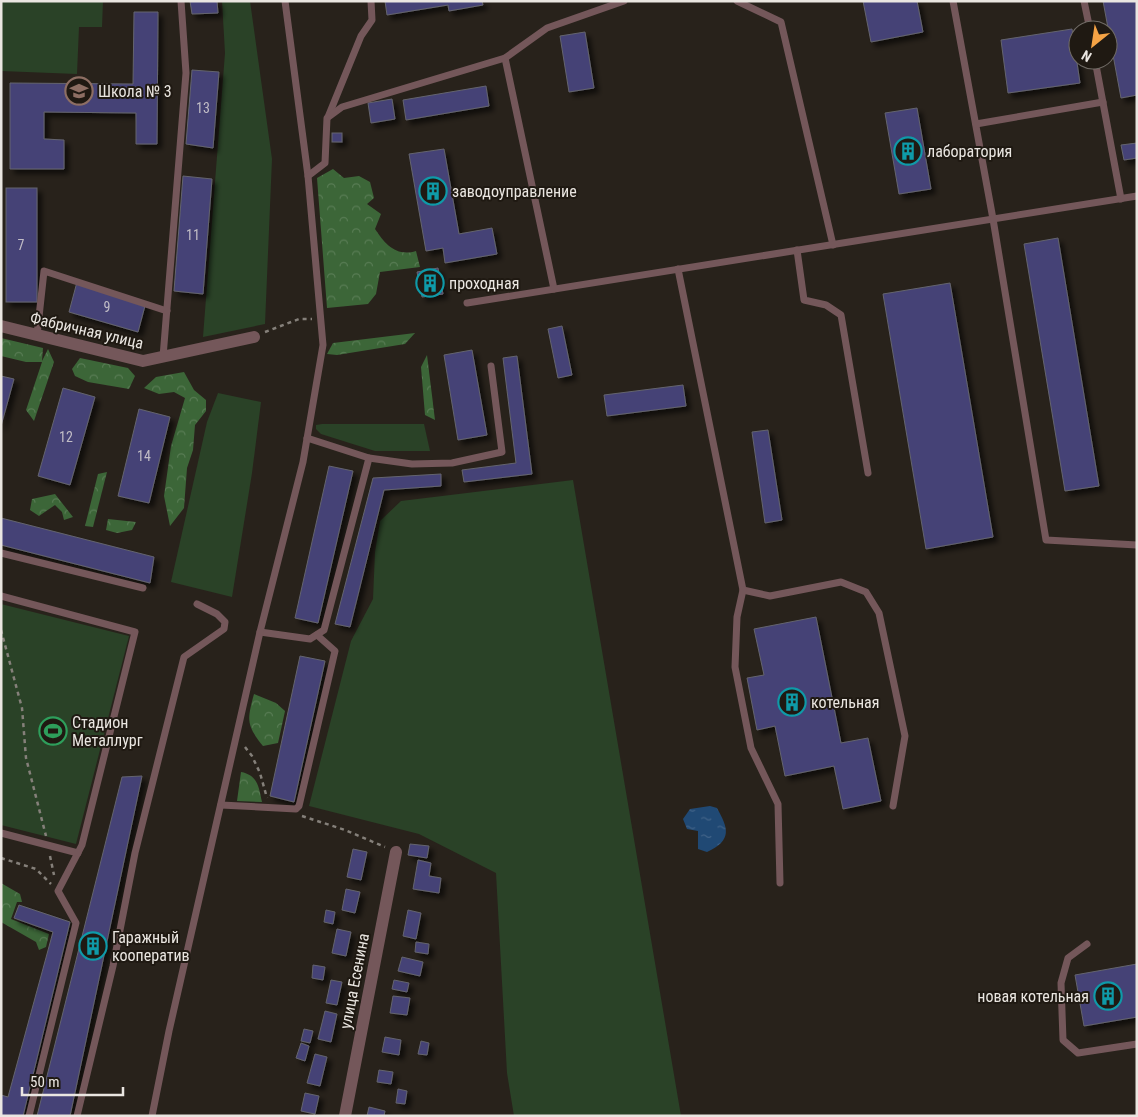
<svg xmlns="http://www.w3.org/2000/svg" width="1138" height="1117" font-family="'Roboto Condensed',sans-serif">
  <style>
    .green { fill: #2a4227 }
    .forest { fill: url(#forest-crowns) }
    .water { fill: url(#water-ripples) }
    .building { fill: #454276; stroke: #64646e; filter: url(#shadow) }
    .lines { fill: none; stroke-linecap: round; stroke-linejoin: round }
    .path { stroke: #85807a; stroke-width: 2.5; stroke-dasharray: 4 4; stroke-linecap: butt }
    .lane { stroke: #74575a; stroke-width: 7 }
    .street { stroke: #74575a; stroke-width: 12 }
    .labels { text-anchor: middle; stroke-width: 4; stroke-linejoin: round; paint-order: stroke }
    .number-label { font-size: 14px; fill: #c1bdc6 }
    .poi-label { font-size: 16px; fill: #eae6e1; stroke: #1f1912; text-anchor: start }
    .street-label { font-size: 16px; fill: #eae6e1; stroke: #1f1912 }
  </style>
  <defs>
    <pattern id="forest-crowns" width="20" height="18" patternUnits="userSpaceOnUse" patternTransform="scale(1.25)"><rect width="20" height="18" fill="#3c6638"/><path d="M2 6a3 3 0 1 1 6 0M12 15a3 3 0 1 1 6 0" fill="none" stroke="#587c54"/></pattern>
    <pattern id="water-ripples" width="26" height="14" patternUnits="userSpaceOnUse" patternTransform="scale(1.25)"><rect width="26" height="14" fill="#204974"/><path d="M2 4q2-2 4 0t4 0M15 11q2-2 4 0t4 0" fill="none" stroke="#416388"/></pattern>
    <filter id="shadow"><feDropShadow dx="4.5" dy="4.5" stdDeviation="2.5" flood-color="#0009"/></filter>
  </defs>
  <rect width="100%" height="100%" fill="#28221b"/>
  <!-- green -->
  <g class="green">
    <polygon points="1,1 103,1 102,27 79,27 77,74 1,71"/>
    <polygon points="222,1 250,1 272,159 265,324 203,337 225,53"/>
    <polygon points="218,393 261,402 252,473 232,597 171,582 207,422"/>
    <polygon points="322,424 424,424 430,451 375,451 321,434 316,429 316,425"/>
    <polygon points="573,480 681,1116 514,1116 507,1073 496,873 419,834 309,806 351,641 373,599 375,552 380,521 401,501"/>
    <polygon points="1,604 129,636 76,844 1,825"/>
  </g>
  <!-- forest -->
  <g class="forest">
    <path d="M333 169 344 178 359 176 370 182 374 198 367 204 381 214 375 229C385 244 396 257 416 251L420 267 380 272 376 294 368 304 327 308 317 178Z"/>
    <polygon points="415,333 405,344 337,355 327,354 333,343"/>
    <polygon points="1,338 43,348 42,361 48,349 54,362 34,421 26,410 42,362 26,362 1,356"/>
    <polygon points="427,355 435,420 425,415 421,367"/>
    <polygon points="80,358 128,368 135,376 129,389 88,382 75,376 72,369"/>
    <polygon points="184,372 194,390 206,400 206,411 195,425 193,450 187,468 184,508 170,526 164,496 171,446 185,398 174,392 159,394 144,388 156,377"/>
    <polygon points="107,472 93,527 85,526 98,474"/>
    <polygon points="55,494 73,517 64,520 62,512 55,505 39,516 30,510 32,499"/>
    <polygon points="108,519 136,522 132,530 117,533 106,530"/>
    <path d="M254 694 276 703 285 711 278 743 263 746C246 725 247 720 254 694Z"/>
    <path d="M241 772C258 775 259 788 262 802L237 801Z"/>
    <polygon points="1,883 20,894 22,902 17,902 11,919 49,934 46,947 39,950 36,942 1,922"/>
  </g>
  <!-- water -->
  <path class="water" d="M710 806 717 808C728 828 733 840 707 852L698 849V831L687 829 683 819 690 809Z"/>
  <!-- building -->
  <g class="building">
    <polygon points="190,1 217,1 218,13 192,14"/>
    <polygon points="385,1 482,1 483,5 449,11 448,5 387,15"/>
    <polygon points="863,1 917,1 923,32 871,42"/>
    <polygon points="1103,1 1137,1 1137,95 1121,98"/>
    <polygon points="134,12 158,12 157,144 136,144 136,113 44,112 44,139 64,140 64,169 10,169 10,83 133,84"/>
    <polygon points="1072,29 1080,83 1008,93 1001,40"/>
    <polygon points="585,32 594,88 569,92 560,36"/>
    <polygon points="192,70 219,72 213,148 186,144"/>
    <polygon points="486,86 489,106 406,120 403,100"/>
    <polygon points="392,99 395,119 371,123 368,103"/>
    <polygon points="917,108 931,189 899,194 885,113"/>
    <rect x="332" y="133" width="10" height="9"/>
    <polygon points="1137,143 1137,158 1124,160 1121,145"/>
    <polygon points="444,149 459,234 492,228 497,254 445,263 443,248 426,251 409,154"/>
    <polygon points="183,176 212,179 203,294 174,291"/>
    <rect x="6" y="188" width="31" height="114"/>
    <polygon points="1058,238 1099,486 1065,491 1024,244"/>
    <polygon points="438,268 443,294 422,297 417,272"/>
    <polygon points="77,282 146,302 138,332 69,312"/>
    <polygon points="950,283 993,537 926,549 883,294"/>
    <polygon points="562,326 572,375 558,378 548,329"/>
    <polygon points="472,350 487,435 458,440 444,355"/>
    <polygon points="517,356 532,474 464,482 462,470 516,463 503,358"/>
    <polygon points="1,376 14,379 1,426"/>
    <polygon points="683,385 686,406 607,416 604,395"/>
    <polygon points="63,388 95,397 70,485 38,476"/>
    <polygon points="139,409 170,417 149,503 118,496"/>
    <polygon points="768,430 782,520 765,523 752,432"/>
    <polygon points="329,466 353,471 318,623 295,618"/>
    <polygon points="441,474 441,486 384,490 350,627 335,624 373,478"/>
    <polygon points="1,518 154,557 150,583 1,545"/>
    <polygon points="816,617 841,743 868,738 881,801 843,809 834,766 785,776 775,726 757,730 747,678 764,675 754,629"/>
    <polygon points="300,656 325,661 294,802 270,796"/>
    <polygon points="142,776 70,1116 37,1116 122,777"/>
    <polygon points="410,844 429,846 427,858 408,855"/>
    <polygon points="353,849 367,852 361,880 347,877"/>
    <polygon points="418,860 431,863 429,876 441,878 439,893 413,889"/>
    <polygon points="346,889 360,892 355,913 342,910"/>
    <polygon points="19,905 70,922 23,1116 1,1116 1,1095 8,1097 53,932 14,918"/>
    <polygon points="326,910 335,912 333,924 324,922"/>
    <polygon points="408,910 421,913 416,939 403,936"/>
    <polygon points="337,929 351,932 346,956 332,953"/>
    <polygon points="416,942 429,944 428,954 415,952"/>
    <polygon points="402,957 423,962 420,976 398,971"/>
    <polygon points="1137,964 1137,1017 1084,1026 1075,975"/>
    <polygon points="313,965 325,967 323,980 312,978"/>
    <polygon points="331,980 342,982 337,1005 326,1003"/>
    <polygon points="394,980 409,983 407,992 392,989"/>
    <polygon points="393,996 410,998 407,1015 390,1013"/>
    <polygon points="325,1011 337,1014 331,1042 318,1039"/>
    <polygon points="304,1029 313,1031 310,1043 301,1041"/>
    <polygon points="385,1037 401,1040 399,1055 382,1052"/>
    <polygon points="421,1041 429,1043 427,1055 418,1054"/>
    <polygon points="301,1043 309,1046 305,1061 296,1058"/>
    <polygon points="315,1054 327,1057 320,1086 307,1083"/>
    <polygon points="379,1070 393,1072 391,1084 377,1082"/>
    <polygon points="398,1089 407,1091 405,1104 396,1103"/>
    <polygon points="305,1093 319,1096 315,1114 301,1111"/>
    <polygon points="369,1107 385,1111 384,1116 367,1116"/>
  </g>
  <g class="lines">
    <!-- path -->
    <g class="path">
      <polyline points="265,332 299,319 312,319"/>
      <polyline points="1,630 22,708 26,758 46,836"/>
      <polyline points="245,747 252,756 260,773 267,798"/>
      <polyline points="302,816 345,830 385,847"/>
      <polyline points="50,856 54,875"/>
      <polyline points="1,858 36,869 51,884"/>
    </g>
    <!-- lane -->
    <g class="lane">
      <polyline points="285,1 308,176"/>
      <polyline points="737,1 781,22 833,245"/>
      <polyline points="953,1 993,219 1046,540 1137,545"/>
      <polyline points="1084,1 1090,30"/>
      <polyline points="1095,60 1121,199"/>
      <polyline points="328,117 361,36 372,20 371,1"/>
      <polyline points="976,124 1103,102"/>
      <polyline points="797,250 804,300 826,305 841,315 868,473"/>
      <polyline points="678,269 743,590 770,596 841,582 866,592 879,613 905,736 893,806"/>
      <polyline points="554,289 505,58 547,28 624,1"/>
      <polyline points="467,303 1137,196"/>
      <polyline points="37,335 44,271 167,311"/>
      <polyline points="163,357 186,73 181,1"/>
      <polyline points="369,458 412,464 452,463 502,452 491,366"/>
      <polyline points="1,553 143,588"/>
      <polyline points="743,590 737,617 735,667 751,748 778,804 780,883"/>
      <polyline points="1,596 135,632 82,845 58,891 76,923 29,1116"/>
      <polyline points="260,632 310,639 324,630 369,458 307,438"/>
      <polyline points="221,805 296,809 299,806 335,651 317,635"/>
      <polyline points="1,833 78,853"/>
      <polyline points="1087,944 1068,958 1061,983 1063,1040 1078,1053 1137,1044"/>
      <polyline points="77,1116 113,966 135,853 184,657 224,629 225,622 217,614 197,604"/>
      <polyline points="152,1116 169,1031 260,632 303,462 323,345 308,176 325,163 327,118 342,107 505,58"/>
    </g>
    <!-- street -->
    <g class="street">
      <polyline points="1,326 143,361 254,337"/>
      <polyline points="345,1116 396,852"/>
    </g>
  </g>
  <!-- icons -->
  <defs>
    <g id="school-ring" transform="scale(1.4375)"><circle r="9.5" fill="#1f1912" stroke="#8d6e63" stroke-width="1.5"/><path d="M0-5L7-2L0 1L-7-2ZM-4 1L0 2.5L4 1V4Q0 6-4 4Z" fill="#8d6e63"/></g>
    <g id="building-ring" transform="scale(1.4375)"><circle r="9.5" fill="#1f1912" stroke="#0f9aa8" stroke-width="1.5"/><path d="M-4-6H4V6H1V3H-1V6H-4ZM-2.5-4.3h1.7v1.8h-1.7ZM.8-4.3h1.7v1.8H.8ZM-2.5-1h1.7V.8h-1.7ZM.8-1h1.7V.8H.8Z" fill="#0f9aa8"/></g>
    <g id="stadium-ring" transform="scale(1.4375)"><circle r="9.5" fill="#1f1912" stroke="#2e9e5b" stroke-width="1.5"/><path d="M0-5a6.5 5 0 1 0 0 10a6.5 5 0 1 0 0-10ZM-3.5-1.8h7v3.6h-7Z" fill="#2e9e5b"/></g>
  </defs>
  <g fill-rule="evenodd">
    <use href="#school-ring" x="79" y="91"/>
    <use href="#building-ring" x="908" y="151"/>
    <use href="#building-ring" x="433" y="191"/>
    <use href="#building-ring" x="430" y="283"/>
    <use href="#building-ring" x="792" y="702"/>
    <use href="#stadium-ring" x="53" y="731"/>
    <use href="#building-ring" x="93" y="946"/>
    <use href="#building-ring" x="1108" y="996"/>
  </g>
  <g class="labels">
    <!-- number labels -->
    <g class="number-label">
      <text x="203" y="113">13</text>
      <text x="193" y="240">11</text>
      <text x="21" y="250">7</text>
      <text x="107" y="312">9</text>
      <text x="66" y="442">12</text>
      <text x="144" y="461">14</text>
    </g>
    <!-- poi labels -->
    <g class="poi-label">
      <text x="98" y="97">Школа № 3</text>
      <text x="927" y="157">лаборатория</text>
      <text x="452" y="197">заводоуправление</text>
      <text x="449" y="289">проходная</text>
      <text x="811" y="708">котельная</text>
      <text x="72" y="728">Стадион<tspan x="72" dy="18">Металлург</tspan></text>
      <text x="112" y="943">Гаражный<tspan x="112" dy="18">кооператив</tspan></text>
      <text x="1089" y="1002" text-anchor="end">новая котельная</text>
    </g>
    <!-- street labels -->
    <g class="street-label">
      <text transform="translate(87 330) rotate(13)" y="6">Фабричная улица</text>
      <text transform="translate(354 981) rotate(-79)" y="6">улица Есенина</text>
    </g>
  </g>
  <!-- border -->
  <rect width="1138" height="1117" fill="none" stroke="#eae6e1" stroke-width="5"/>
  <!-- north arrow -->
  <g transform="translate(1093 45) rotate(210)"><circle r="24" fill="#1f1912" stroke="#706b65"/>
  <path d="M0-4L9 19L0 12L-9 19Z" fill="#f5a345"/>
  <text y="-8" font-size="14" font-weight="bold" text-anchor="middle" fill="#eae6e1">N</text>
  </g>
  <!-- scale -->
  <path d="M22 1087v8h101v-8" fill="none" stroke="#eae6e1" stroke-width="2.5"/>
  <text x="30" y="1087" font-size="15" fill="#eae6e1" stroke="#1f1912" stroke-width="4" paint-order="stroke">50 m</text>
</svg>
